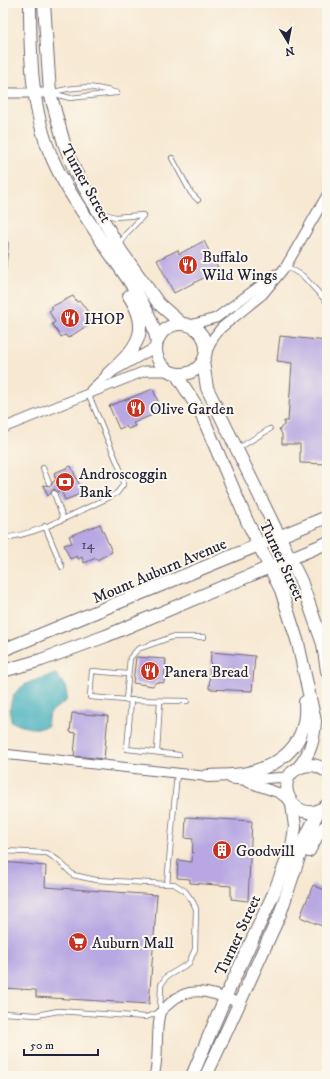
<svg xmlns="http://www.w3.org/2000/svg" width="330" height="1079" font-family="'IM FELL DW Pica',serif">
  <style>
    .water { fill: #3faebc; stroke: #30687c }
    .building { fill: #b8a7e2 }
    .lines { fill: none; stroke-linecap: round; stroke-linejoin: round }
    .service-casing { stroke: #6d6770; stroke-width: 6 }
    .minor-casing { stroke: #6d6770; stroke-width: 11 }
    .secondary-casing { stroke: #6d6770; stroke-width: 14 }
    .service { stroke: #fff; stroke-width: 4.5 }
    .minor { stroke: #fff; stroke-width: 9 }
    .secondary { stroke: #fff; stroke-width: 12 }
    .labels { text-anchor: middle; stroke-width: 4; stroke-linejoin: round; paint-order: stroke }
    .number-label { font-size: 14px; fill: #484365 }
    .street-label { font-size: 16px; fill: #22223b; stroke: #fbf7ec }
    .poi-label { font-size: 16px; fill: #22223b; stroke: #fbf7ec; text-anchor: start }
  </style>
  <rect width="100%" height="100%" fill="#fbf7ec"/>
  <filter id="ink" filterUnits="userSpaceOnUse"><feTurbulence type="fractalNoise" baseFrequency=".025" numOctaves="2"/><feDisplacementMap in="SourceGraphic" scale="8" xChannelSelector="R" yChannelSelector="G"/><feConvolveMatrix kernelMatrix="1 2 1 2 8 2 1 2 1" color-interpolation-filters="sRGB"/></filter>
  <filter id="wash" filterUnits="userSpaceOnUse"><feTurbulence type="fractalNoise" baseFrequency=".012" numOctaves="4" result="noise"/><feDisplacementMap in="SourceGraphic" scale="16" xChannelSelector="R" yChannelSelector="G"/><feGaussianBlur stdDeviation="0.9" result="paint"/><feColorMatrix in="noise" values="0 0 0 0 0 0 0 0 0 0 0 0 0 0 0 0 0 1.4 0 .05"/><feComposite in="paint" operator="in"/></filter>
  <g filter="url(#wash)">
    <rect width="100%" height="100%" fill="#f7e8d2"/>
    <!-- water -->
    <path class="water" d="M56 674C63 683 69 689 66 701 56 709 46 711 48 726 36 731 21 727 11 721 5 686 28 682 56 674Z"/>
    <g id="blocks">
      <!-- building -->
      <g class="building">
        <polygon points="204,241 219,270 174,293 157,260 178,250 179,254"/>
        <polygon points="73,296 77,302 80,301 88,312 85,313 91,323 68,338 65,335 61,337 52,324 55,322 49,311 53,309 51,307"/>
        <polygon points="280,336 327,341 327,464 300,463 300,444 282,444 282,434 279,429 284,425 284,421 288,421 292,363 277,361"/>
        <polygon points="153,389 162,411 133,423 135,426 128,429 126,426 119,429 109,406"/>
        <polygon points="71,466 83,493 65,500 61,490 58,492 54,489 48,496 43,485 51,486 53,482 56,480 54,473"/>
        <polygon points="100,524 112,552 97,560 96,558 84,563 82,557 78,559 77,556 70,559 64,545 72,543 69,536"/>
        <polygon points="211,652 255,656 252,691 209,689"/>
        <polygon points="136,657 166,659 164,683 156,682 153,686 133,683"/>
        <polygon points="72,713 108,716 104,759 74,756 76,733 70,732"/>
        <polygon points="186,817 252,821 248,901 231,899 231,886 190,883 190,879 177,878 178,860 192,862 193,839 185,838"/>
        <polygon points="3,862 46,866 45,887 157,895 149,1004 36,997 36,990 3,988"/>
        <polygon points="313,885 327,891 327,928 300,917"/>
      </g>
    </g>
  </g>
  <g filter="url(#ink)">
    <use href="#blocks" fill-opacity="0" stroke="#6d6770" stroke-width="1"/>
    <g class="lines">
      <!-- service casing -->
      <g class="service-casing">
        <g id="service">
          <path d="M50 93C75 86 92 85 117 93"/>
          <polyline points="52,93 70,98 116,93"/>
          <polyline points="172,158 191,193 198,200"/>
          <polyline points="102,213 115,217 143,215"/>
          <polyline points="3,238 6,244 3,271"/>
          <polyline points="120,246 125,235 143,216"/>
          <polyline points="286,266 303,276 327,302"/>
          <polyline points="237,449 270,429"/>
          <polyline points="43,468 49,483"/>
          <polyline points="54,493 63,518"/>
          <polyline points="45,526 62,567"/>
          <path d="M3 538C40 534 74 513 108 498L117 493 123 485V476L88 393"/>
          <polyline points="128,674 92,671 90,697 126,700 187,701"/>
          <polyline points="126,700 130,658 138,649 172,637 204,637"/>
          <polyline points="131,700 127,749 179,755"/>
          <polyline points="157,752 160,701"/>
          <polyline points="3,851 47,853 59,861 73,875 96,880 167,884"/>
          <polyline points="3,1013 37,1015 58,1011 146,1017 160,1012 161,985 166,977 189,963 195,949 196,909 193,902 185,891 174,884 167,884 177,773"/>
        </g>
      </g>
      <!-- minor casing -->
      <g class="minor-casing">
        <g id="minor">
          <polyline points="3,93 50,93"/>
          <polyline points="190,325 216,318 276,274"/>
          <polyline points="206,353 214,337 221,328 263,294 286,266 327,195"/>
          <polyline points="91,390 108,374 156,347"/>
          <polyline points="3,428 145,371 167,371"/>
          <polyline points="3,754 212,777"/>
          <polyline points="231,779 242,780 289,777"/>
          <polyline points="247,782 279,793 290,801"/>
          <path d="M154 1076C160 1056 155 1034 160 1014 161 1010 167 1006 170 1003 191 982 217 995 240 1003"/>
        </g>
      </g>
      <!-- secondary casing -->
      <g class="secondary-casing">
        <g id="secondary">
          <path d="M30 3C30 55 31 112 53 160 66 190 86 216 103 243 123 274 150 304 157 341"/>
          <polyline points="44,3 50,93 64,143 75,171 121,251 159,304 182,324"/>
          <circle cx="181" cy="349" r="25"/>
          <polyline points="203,362 207,388 301,581 323,644 327,671"/>
          <path d="M108 374C135 349 153 332 129 296"/>
          <path d="M176 374 201 413 247 521 281 590 298 643 315 721C314 740 310 755 297 769"/>
          <polyline points="3,650 327,517"/>
          <polyline points="3,671 41,660 106,636 327,543"/>
          <path d="M327 772C319 765 311 763 301 767 268 779 297 831 327 805"/>
          <path d="M207 776C220 775 234 776 247 773 285 764 308 742 305 702"/>
          <polyline points="309,851 319,832 327,825"/>
          <polyline points="192,1076 225,998 273,895 292,847 295,827 292,804"/>
          <polyline points="206,1076 280,914 305,839 319,810"/>
        </g>
      </g>
      <!-- service -->
      <use href="#service" class="service"/>
      <!-- minor -->
      <use href="#minor" class="minor"/>
      <!-- secondary -->
      <use href="#secondary" class="secondary"/>
    </g>
  </g>
  <!-- icons -->
  <defs>
    <g id="restaurant-disc" transform="scale(1)"><circle r="9.5" fill="#c8321e" stroke="#fbf7ec"/><path d="M-5-6h1v4h1v-4h1v4h1v-4h1v5L-1.5 .5V6h-2V.5L-5-1ZM5-6V6H3V1.5H1.5Q1.5-4 5-6Z" fill="#fff"/></g>
    <g id="bank-disc" transform="scale(1)"><circle r="9.5" fill="#c8321e" stroke="#fbf7ec"/><path d="M-6-4H6V4H-6ZM0-2.3a2.3 2.3 0 1 0 0 4.6a2.3 2.3 0 1 0 0-4.6Z" fill="#fff"/></g>
    <g id="building-disc" transform="scale(1)"><circle r="9.5" fill="#c8321e" stroke="#fbf7ec"/><path d="M-4-6H4V6H1V3H-1V6H-4ZM-2.5-4.3h1.7v1.8h-1.7ZM.8-4.3h1.7v1.8H.8ZM-2.5-1h1.7V.8h-1.7ZM.8-1h1.7V.8H.8Z" fill="#fff"/></g>
    <g id="supermarket-disc" transform="scale(1)"><circle r="9.5" fill="#c8321e" stroke="#fbf7ec"/><path d="M-6-5.5h2.5l.6 2H6L4.5 2H-2.5L-4.4-4H-6ZM-1.5 3.2a1.3 1.3 0 1 0 .1 0ZM3 3.2a1.3 1.3 0 1 0 .1 0Z" fill="#fff"/></g>
  </defs>
  <g fill-rule="evenodd">
    <use href="#restaurant-disc" x="188" y="265"/>
    <use href="#restaurant-disc" x="70" y="318"/>
    <use href="#restaurant-disc" x="136" y="408"/>
    <use href="#bank-disc" x="65" y="482"/>
    <use href="#restaurant-disc" x="150" y="671"/>
    <use href="#building-disc" x="222" y="850"/>
    <use href="#supermarket-disc" x="78" y="942"/>
  </g>
  <g class="labels">
    <!-- number labels -->
    <g class="number-label">
      <text x="88" y="549">14</text>
    </g>
    <!-- street labels -->
    <g class="street-label">
      <text transform="translate(87 183) rotate(61)" y="6">Turner Street</text>
      <text transform="translate(283 560) rotate(65)" y="6">Turner Street</text>
      <text transform="translate(159 570) rotate(-23)" y="6">Mount Auburn Avenue</text>
      <text transform="translate(237 935) rotate(-65)" y="6">Turner Street</text>
    </g>
    <!-- poi labels -->
    <g class="poi-label">
      <text x="202" y="262">Buffalo<tspan x="202" dy="18">Wild Wings</tspan></text>
      <text x="84" y="324">IHOP</text>
      <text x="150" y="414">Olive Garden</text>
      <text x="79" y="479">Androscoggin<tspan x="79" dy="18">Bank</tspan></text>
      <text x="164" y="677">Panera Bread</text>
      <text x="236" y="856">Goodwill</text>
      <text x="92" y="948">Auburn Mall</text>
    </g>
  </g>
  <!-- margin -->
  <rect width="330" height="1079" fill="none" stroke="#fbf7ec" stroke-width="16"/>
  <!-- north arrow -->
  <g transform="translate(288 42) rotate(170)" stroke="#fbf7ec" stroke-width="3" paint-order="stroke">
  <path d="M0-3L7 15L0 10L-7 15Z" fill="#22223b"/>
  <text y="-6" font-size="11" font-weight="bold" text-anchor="middle" fill="#22223b">N</text>
  </g>
  <!-- scale -->
  <path d="M24 1049v6h74v-6" fill="none" stroke="#22223b" stroke-width="2"/>
  <text x="30" y="1049" font-size="12" fill="#22223b" stroke="#fbf7ec" stroke-width="3" paint-order="stroke">50 m</text>
</svg>
